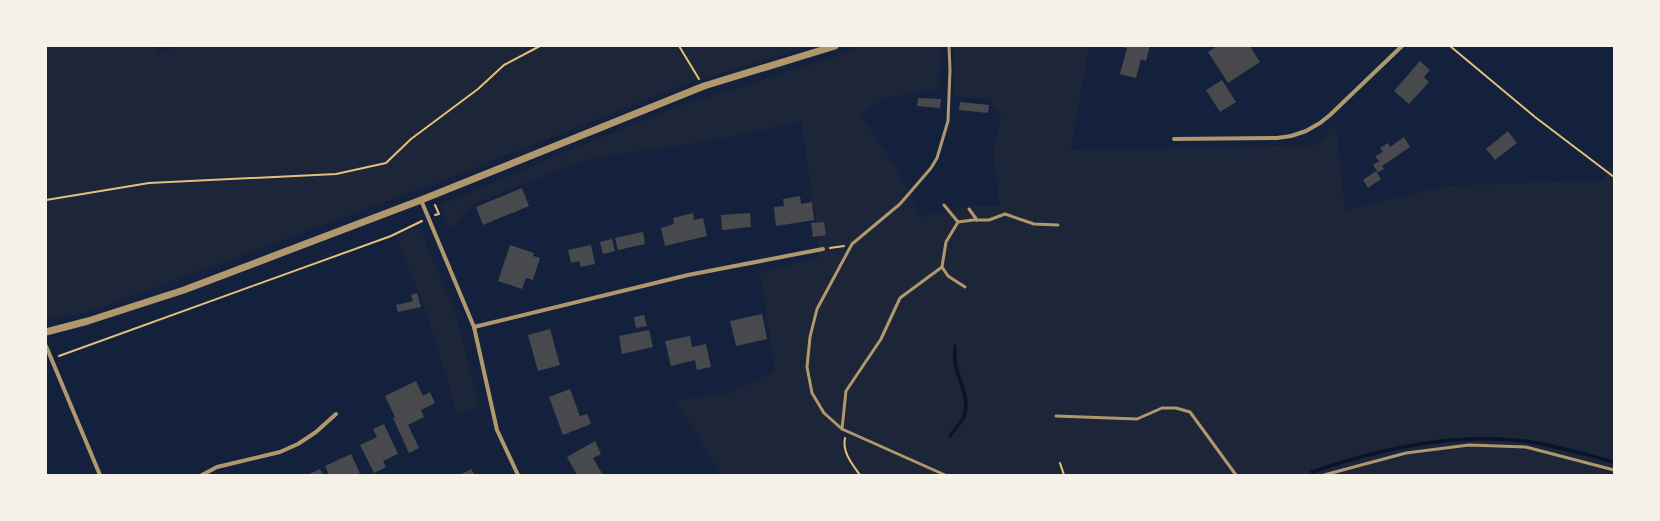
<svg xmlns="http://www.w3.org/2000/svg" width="1660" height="521" font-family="Signika,sans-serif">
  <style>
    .green { fill: #1d2539 }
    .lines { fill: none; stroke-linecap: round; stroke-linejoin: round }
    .stream { stroke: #0b132b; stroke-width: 3.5 }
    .building { fill: #48494c }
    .path { stroke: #e5c07b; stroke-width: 2 }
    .service { stroke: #b1986c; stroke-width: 3 }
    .minor { stroke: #b1986c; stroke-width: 4 }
    .tertiary { stroke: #b1986c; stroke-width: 7 }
  </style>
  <rect width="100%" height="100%" fill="#14213d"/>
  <!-- green -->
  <g class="green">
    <polygon points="46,46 156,46 158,55 175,46 810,46 681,86 434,184 89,312 46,320"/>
    <polygon points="861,46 941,46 939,88 885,98 860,113 901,177 921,217 971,206 1000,206 993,154 1001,116 989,99 955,96 953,46 1092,46 1088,53 1071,150 1317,145 1336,123 1345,210 1447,186 1603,180 1611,165 1614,166 1614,475 721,475 675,400 729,393 775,371 760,272 818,258 818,237 801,121 731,137 584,160 473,204 450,229 440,205 565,152 671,109 831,58"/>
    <polygon points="419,226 457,318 480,407 457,413 424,306 396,236"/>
  </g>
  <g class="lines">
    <!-- stream -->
    <g class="stream">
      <path d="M950 436C954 430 961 423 964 416 970 399 960 383 956 367 954 360 955 353 955 346"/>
      <path d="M1312 472C1378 449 1451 432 1523 441 1554 445 1584 454 1614 462"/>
    </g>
  </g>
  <!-- building -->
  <g class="building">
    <polygon points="1119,46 1150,46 1146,61 1141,59 1136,78 1120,74 1127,48"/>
    <polygon points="1217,46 1250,46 1260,62 1228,83 1208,52"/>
    <polygon points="1420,61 1430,70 1424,77 1429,82 1409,104 1394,91"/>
    <polygon points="1222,80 1236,102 1220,112 1206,90"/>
    <polygon points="918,98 941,99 940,108 917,106"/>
    <polygon points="960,102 989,105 988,113 959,110"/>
    <polygon points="1508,131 1517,143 1495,160 1486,149"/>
    <polygon points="1404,137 1410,147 1382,166 1384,169 1378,172 1373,165 1379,161 1375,156 1383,152 1380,148 1388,143 1390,147"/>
    <polygon points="1376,171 1381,179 1368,188 1363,180"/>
    <polygon points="522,188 529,206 483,225 476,207"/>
    <polygon points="800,196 801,204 812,202 814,220 776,226 774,207 784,206 783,199"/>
    <polygon points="693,213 694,220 703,218 707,236 665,246 661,228 674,224 673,218"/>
    <polygon points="750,213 751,227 722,230 721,215"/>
    <polygon points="824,222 826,235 813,237 811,223"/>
    <polygon points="643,232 645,244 618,250 615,238"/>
    <polygon points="612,239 615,251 603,254 600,242"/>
    <polygon points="510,245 534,253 533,256 540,258 533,280 526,278 522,289 498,281"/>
    <polygon points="591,245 595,264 581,267 579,261 571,263 568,250"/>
    <polygon points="417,293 421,307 398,312 396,305 413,301 411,295"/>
    <polygon points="762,314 767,339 736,346 730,321"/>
    <polygon points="644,315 647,326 636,328 634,317"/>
    <polygon points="550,329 560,365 538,371 528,335"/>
    <polygon points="649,330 653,347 622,354 619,336"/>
    <polygon points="690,336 692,347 706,344 711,367 697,370 695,360 671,366 665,341"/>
    <polygon points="416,381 423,396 430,392 435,403 421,410 424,417 408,425 419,448 409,453 393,418 395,417 385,396"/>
    <polygon points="570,389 580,416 587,414 591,424 563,435 549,397"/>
    <polygon points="384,424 398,454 383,461 386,467 374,473 360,445 377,437 373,429"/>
    <polygon points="595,441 601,454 593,458 603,475 577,475 567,457"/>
    <polygon points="351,454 360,473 356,475 329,475 325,466"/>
    <polygon points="320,469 323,475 307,475"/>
    <polygon points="471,469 475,475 460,475"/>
  </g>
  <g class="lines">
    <!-- path -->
    <g class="path">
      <polyline points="679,46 699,79"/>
      <polyline points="1450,46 1535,117 1614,177"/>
      <polyline points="46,200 149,183 336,174 386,163 411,139 478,89 504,65 540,46"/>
      <polyline points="435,205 439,214 435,215"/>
      <polyline points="830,248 844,246"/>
      <polyline points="59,356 391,236 422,221"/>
      <path d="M845 438C842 452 852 464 860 475"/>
      <polyline points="1060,463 1064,475"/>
    </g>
    <!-- service -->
    <g class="service">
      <polyline points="944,205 958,222"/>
      <polyline points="969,209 977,220"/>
      <polyline points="942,267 948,276 965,287"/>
      <polyline points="1056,416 1137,419 1162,408 1176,408 1190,412 1236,475"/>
      <polyline points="842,429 846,391 881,339 900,298 942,267 946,242 958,222 973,220 989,220 1005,214 1034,224 1058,225"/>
      <polyline points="945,475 842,429 824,413 812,393 807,367 810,337 817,309 852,244 900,204 931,168 937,158 948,121 950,70 949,46"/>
      <polyline points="1324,475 1406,453 1469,445 1526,447 1614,470"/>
    </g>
    <!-- minor -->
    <g class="minor">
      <polyline points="1174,139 1277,138 1291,136 1306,131 1320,123 1330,115 1402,46"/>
      <polyline points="421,200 474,327 497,430 518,475"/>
      <polyline points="474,327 688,275 823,249"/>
      <polyline points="46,346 100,475"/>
      <polyline points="202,475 217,467 280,452 298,444 316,432 336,414"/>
    </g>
    <!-- tertiary -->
    <polyline class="tertiary" points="46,332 88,321 184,290 421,200 704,86 835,46"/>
  </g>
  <!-- border -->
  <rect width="1660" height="521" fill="none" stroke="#f6f1e7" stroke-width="94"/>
</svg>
